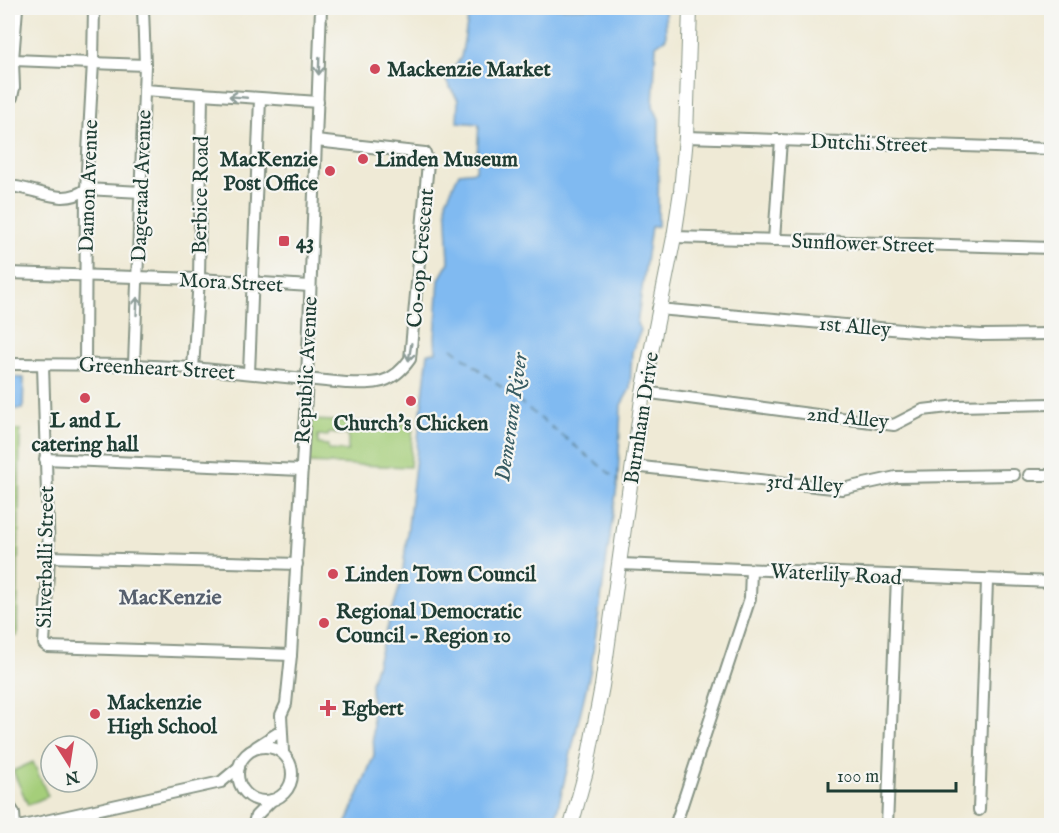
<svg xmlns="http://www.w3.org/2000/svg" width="1059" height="833" font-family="'IM FELL English',serif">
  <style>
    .green { fill: #a5ce7a; stroke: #628657; stroke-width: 1.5; fill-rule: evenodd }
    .water { fill: #80baf1; stroke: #507c92; stroke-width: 1.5 }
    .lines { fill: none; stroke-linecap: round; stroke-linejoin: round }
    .ferry { stroke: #375c63; stroke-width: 1.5; stroke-dasharray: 8 6; stroke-linecap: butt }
    .street-casing { stroke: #879485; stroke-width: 14 }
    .secondary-casing { stroke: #879485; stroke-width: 16 }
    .street { stroke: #fff; stroke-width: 10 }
    .secondary { stroke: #fff; stroke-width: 14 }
    .oneway { stroke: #8f9e9a }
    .poi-dot { fill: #d1495b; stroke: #f6f6f2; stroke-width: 2 }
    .labels { text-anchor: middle; stroke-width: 4.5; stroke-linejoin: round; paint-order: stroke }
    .poi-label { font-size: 21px; font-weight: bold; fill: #1f3d34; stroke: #f6f6f2; text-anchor: start }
    .street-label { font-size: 21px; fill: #1f3d34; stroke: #f6f6f2 }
    .water-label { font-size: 22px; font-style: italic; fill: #375c63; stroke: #f6f6f2 }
    .neighbourhood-label { font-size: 22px; font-weight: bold; fill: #57606d; stroke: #f6f6f2 }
  </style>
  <rect width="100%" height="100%" fill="#f6f6f2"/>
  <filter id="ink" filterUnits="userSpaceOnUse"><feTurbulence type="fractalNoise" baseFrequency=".0167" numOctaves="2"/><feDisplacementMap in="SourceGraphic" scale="12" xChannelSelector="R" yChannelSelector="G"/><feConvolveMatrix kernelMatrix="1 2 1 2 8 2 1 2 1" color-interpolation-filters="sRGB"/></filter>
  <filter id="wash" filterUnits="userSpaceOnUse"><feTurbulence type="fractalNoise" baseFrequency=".008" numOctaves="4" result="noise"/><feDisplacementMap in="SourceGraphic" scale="24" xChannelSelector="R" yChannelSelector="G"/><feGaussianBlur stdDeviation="1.35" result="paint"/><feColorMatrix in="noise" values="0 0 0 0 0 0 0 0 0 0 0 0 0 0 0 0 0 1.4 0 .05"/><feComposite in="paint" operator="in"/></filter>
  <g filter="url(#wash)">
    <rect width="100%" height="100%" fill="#efead6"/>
    <!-- green -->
    <g class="green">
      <path d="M311 420 413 424 410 467 308 463ZM329 433 348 435V451L328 450V445L318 444V435L328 436Z"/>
      <polygon points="8,430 20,430 17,636 8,636"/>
      <polygon points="33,762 48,796 28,805 13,771"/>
    </g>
    <!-- water -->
    <g class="water">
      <polygon points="470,8 665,8 666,38 656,45 653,106 659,119 658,226 651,227 637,324 641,330 632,352 630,389 621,405 618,480 591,668 554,825 346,825 374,755 371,683 402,578 428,353 436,352 435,338 439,279 449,262 446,201 459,173 476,171 479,124 457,122 458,100 446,81 461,57"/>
      <polygon points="8,377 24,378 23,409 8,409"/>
    </g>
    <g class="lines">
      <!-- ferry -->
      <polyline class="ferry" points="452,348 618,480"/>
    </g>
  </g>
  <g filter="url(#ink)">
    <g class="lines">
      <!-- street casing -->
      <g class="street-casing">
        <g id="street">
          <polyline points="1050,8 1052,20"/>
          <polyline points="13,60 145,65"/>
          <polyline points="144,90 318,102"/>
          <polyline points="8,103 12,97 14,88 13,60 17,8"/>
          <polyline points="686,137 1052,149"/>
          <path d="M8 186C35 187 63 208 86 189L141 192"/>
          <polyline points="674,237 1052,248"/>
          <polyline points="774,240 781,140"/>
          <polyline points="8,273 199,279 310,286"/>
          <polyline points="658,309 926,332 982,335 1052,334"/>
          <path d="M8 364 134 365 193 368 346 383C375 384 392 385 410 359L428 163 425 153 316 141"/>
          <polyline points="85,364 86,189 93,62 94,8"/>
          <polyline points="43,365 49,557 44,644 48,647 291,655"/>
          <polyline points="134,365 145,65 143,8"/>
          <polyline points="193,368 199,279 202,94"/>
          <polyline points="249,373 260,99"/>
          <polyline points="643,392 894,425 923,410 957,406 1052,404"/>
          <polyline points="45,459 302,470"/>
          <polyline points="633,466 842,489 896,477 1014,475"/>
          <polyline points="1029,475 1052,475"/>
          <polyline points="49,557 297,564"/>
          <polyline points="621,564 1052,582"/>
          <circle cx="265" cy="774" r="27"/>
          <polyline points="256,747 281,731"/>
          <polyline points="283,752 281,715 286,704 291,655 307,379 321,8"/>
          <polyline points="8,804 14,813 15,826"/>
          <polyline points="979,810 987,581"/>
          <polyline points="23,826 221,782 239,767"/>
          <polyline points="253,826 256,816 272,800"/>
          <polyline points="675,826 750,598 751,570"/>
          <polyline points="887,826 897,577"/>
        </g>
      </g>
      <!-- secondary casing -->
      <g class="secondary-casing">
        <polyline id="secondary" points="571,826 586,771 602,686 643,392 674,237 681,191 686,137 690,8"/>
      </g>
      <!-- street -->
      <use href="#street" class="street"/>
      <!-- secondary -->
      <use href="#secondary" class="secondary"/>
    </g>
    <!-- one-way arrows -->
    <defs><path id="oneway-shaft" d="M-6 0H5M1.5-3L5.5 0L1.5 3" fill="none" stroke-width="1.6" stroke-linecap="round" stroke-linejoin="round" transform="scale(1.5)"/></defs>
    <g class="oneway">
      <use href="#oneway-shaft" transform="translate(319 66) rotate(92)"/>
      <use href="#oneway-shaft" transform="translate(238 97) rotate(-175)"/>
      <use href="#oneway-shaft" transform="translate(137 306) rotate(-87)"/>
      <use href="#oneway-shaft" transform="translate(410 352) rotate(99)"/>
    </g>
  </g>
  <!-- markers -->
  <g class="poi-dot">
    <circle cx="375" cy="69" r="6"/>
    <circle cx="363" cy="159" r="6"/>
    <circle cx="330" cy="171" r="6"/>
    <rect x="278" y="235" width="12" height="12" rx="3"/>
    <circle cx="85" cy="398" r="6"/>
    <circle cx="411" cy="401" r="6"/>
    <circle cx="333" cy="574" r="6"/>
    <circle cx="324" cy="623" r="6"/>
    <path d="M325 699h6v6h6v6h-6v6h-6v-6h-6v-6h6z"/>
    <circle cx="95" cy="714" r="6"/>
  </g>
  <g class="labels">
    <!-- poi labels -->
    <g class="poi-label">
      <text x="387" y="76">Mackenzie Market</text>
      <text x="318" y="166" text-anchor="end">MacKenzie<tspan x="318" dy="24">Post Office</tspan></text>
      <text x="375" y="166">Linden Museum</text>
      <text x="296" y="248">43</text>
      <text x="85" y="427" text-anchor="middle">L and L<tspan x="85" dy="24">catering hall</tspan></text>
      <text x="411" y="430" text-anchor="middle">Church's Chicken</text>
      <text x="345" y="581">Linden Town Council</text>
      <text x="336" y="618">Regional Democratic<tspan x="336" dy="24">Council - Region 10</tspan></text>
      <text x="107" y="709">Mackenzie<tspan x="107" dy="24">High School</tspan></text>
      <text x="342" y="715">Egbert</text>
    </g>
    <!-- street labels -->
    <g class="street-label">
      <text transform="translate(869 143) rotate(2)" y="7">Dutchi Street</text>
      <text transform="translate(88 186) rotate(-88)" y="7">Damon Avenue</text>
      <text transform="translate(141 186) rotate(-88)" y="7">Dageraad Avenue</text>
      <text transform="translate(200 195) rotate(-89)" y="7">Berbice Road</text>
      <text transform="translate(863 243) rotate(2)" y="7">Sunflower Street</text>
      <text transform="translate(420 258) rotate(-85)" y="7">Co-op Crescent</text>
      <text transform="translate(231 282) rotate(3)" y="7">Mora Street</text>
      <text transform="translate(855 326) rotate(5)" y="7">1st Alley</text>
      <text transform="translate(157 368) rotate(3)" y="7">Greenheart Street</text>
      <text transform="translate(306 370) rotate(-87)" y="7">Republic Avenue</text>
      <text transform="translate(848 417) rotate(6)" y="7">2nd Alley</text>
      <text transform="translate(641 418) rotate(-81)" y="7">Burnham Drive</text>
      <text transform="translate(805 483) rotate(4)" y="7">3rd Alley</text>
      <text transform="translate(45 557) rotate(-89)" y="7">Silverballi Street</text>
      <text transform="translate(836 574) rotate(3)" y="7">Waterlily Road</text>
    </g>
    <!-- water labels -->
    <g class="water-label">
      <text transform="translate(510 417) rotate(-82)" y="8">Demerara River</text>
    </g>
    <!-- neighbourhood labels -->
    <g class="neighbourhood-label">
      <text x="170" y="604">MacKenzie</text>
    </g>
  </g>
  <!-- margin -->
  <rect width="1059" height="833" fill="none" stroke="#f6f6f2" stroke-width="30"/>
  <!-- north arrow -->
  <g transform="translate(69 764) rotate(168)"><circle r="28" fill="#f6f6f2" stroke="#a0aca6" stroke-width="1.5"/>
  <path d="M0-4.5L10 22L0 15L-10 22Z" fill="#d1495b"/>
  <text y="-9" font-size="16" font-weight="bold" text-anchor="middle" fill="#1f3d34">N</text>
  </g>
  <!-- scale -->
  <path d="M828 782v9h128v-9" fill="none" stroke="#1f3d34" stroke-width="3"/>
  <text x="837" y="782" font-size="18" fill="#1f3d34" stroke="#f6f6f2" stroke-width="4.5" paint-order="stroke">100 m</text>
</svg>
